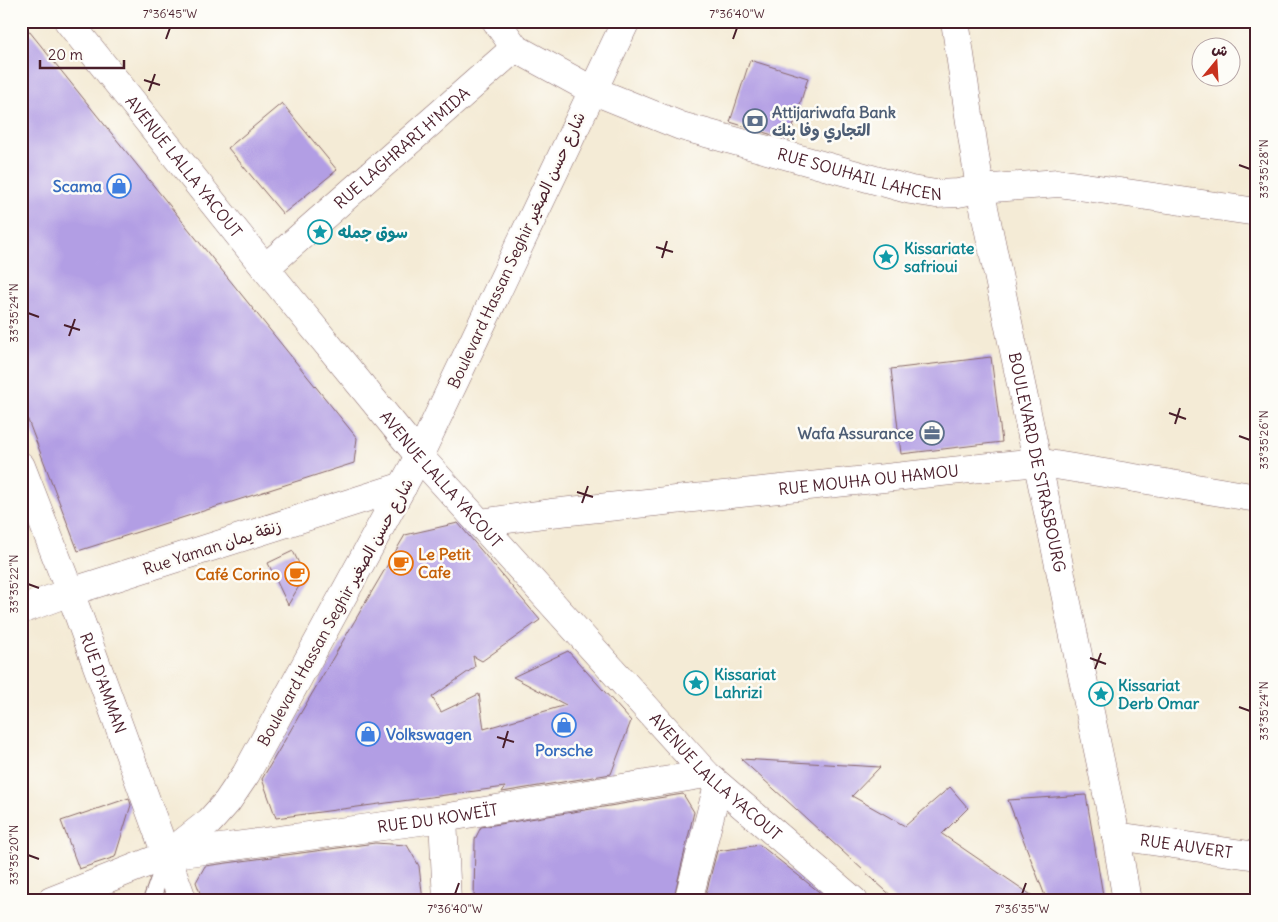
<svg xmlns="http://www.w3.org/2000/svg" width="1278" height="922" font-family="Delius,'Playpen Sans Arabic',sans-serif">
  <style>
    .building { fill: #b29ee4 }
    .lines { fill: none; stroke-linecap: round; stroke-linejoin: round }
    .lane-casing { stroke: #866667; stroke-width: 18 }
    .street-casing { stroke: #866667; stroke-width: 29 }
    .secondary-casing { stroke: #866667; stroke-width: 29 }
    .lane { stroke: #fff; stroke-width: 16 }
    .street { stroke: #fff; stroke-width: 28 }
    .secondary { stroke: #fff; stroke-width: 28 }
    .ticks { fill: none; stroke: #4a1f2b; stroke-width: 2 }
    .labels { text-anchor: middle; stroke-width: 5; stroke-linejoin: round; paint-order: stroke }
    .service-label { font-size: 16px; font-weight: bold; fill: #4e5e75; stroke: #fdfcf7; text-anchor: start }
    .street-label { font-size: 16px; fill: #4a1f2b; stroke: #fdfcf7 }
    .shop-label { font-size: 16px; font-weight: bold; fill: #366cbe; stroke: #fdfcf7; text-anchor: end }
    .culture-label { font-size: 16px; font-weight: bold; fill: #0d838f; stroke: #fdfcf7; text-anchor: start }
    .food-label { font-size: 16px; font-weight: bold; fill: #c56008; stroke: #fdfcf7; text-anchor: start }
    .neatline { fill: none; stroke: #4a1f2b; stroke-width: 2 }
    .ticks-label { font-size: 12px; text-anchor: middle; fill: #4a1f2b }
  </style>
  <rect width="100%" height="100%" fill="#fdfcf7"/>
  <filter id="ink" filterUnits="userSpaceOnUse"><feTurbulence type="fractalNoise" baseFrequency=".02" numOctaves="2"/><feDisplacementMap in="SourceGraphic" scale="10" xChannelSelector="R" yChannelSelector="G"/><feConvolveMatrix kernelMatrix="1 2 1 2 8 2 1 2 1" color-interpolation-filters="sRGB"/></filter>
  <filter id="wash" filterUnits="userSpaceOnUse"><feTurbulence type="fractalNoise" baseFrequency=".0096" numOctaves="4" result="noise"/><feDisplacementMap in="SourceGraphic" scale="20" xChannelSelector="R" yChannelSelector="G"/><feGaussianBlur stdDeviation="1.12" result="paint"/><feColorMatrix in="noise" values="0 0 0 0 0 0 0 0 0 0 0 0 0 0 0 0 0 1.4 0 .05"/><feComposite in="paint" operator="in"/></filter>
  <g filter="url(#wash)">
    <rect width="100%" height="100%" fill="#f4ebd6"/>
    <g id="blocks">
      <!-- building -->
      <g class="building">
        <polygon points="21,21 357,438 354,463 78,551 21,402"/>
        <polygon points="750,60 808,78 789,140 730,122"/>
        <polygon points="282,103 337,170 283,214 228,148"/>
        <polygon points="991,357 1002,442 901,454 891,369"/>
        <polygon points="458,523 540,620 482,661 473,656 475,667 432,697 441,712 479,694 484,729 566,705 513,677 568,651 631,721 611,774 502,792 505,787 276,818 262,779 405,535"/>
        <polygon points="293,551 305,576 288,605 268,563"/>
        <polygon points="741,759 880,767 852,796 905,826 950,787 968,808 942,834 1040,901 897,901"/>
        <polygon points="683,794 694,812 673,901 474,901 475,839 481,827"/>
        <polygon points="1086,795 1104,901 1047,901 1008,800"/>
        <polygon points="129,798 131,805 115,857 79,869 61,821"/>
        <polygon points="375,843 407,845 419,866 423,901 203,901 196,882 205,866"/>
        <polygon points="760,845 828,899 830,901 704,901 717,851"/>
      </g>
    </g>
  </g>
  <g filter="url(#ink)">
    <use href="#blocks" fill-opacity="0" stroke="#866667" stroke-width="1"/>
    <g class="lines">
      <!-- lane casing -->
      <g class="lane-casing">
        <polyline id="lane" points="151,901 167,856"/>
      </g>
      <!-- street casing -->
      <g class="street-casing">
        <g id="street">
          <path id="s1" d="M496 21 515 48 592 90 681 126 911 190 936 194 958 193 980 189 1058 183 1257 212"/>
          <path id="s2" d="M955 21 980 189 1116 836 1127 901"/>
          <path id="s3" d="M265 268 515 48"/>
          <path id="s4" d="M21 466 70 592 183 901"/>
          <path id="s5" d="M480 523 551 513 1037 462 1257 498"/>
          <polyline points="21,610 70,592 403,486"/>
          <polyline points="443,818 447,901"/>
          <path id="s6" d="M1116 836 1257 856"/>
          <polyline points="167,855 210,821 227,802 246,774 419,456 626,21"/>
          <path id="s7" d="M51 901 167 855 443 818 706 774"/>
          <polyline points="688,901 718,785"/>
        </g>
      </g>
      <!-- secondary casing -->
      <g class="secondary-casing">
        <g id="secondary">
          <path id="s8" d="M68 21 265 268 419 456 706 774 854 901"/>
        </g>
      </g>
      <!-- lane -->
      <use href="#lane" class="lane"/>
      <!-- street -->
      <use href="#street" class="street"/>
      <!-- secondary -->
      <use href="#secondary" class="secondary"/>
    </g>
  </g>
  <!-- ticks -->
  <path class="ticks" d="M166 39 170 28M733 39 737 28M144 80 160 85M149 91 155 74M1239 165 1250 169M656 247 673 252M662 258 667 241M28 313 39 317M64 325 80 330M69 336 75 319M1169 413 1186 419M1175 424 1180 408M1239 436 1250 440M577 492 593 497M582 503 588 486M28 584 39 588M1090 658 1106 664M1095 669 1101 653M1239 707 1250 711M497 737 514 742M503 748 508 731M28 855 39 859M455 894 459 883M1022 894 1026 883"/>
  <!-- icons -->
  <defs>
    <g id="bank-ring" transform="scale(1.25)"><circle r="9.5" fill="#fdfcf7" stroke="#5c6f8a" stroke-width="1.5"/><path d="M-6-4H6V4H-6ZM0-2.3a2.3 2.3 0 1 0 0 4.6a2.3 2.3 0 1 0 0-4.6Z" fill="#5c6f8a"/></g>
    <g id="shop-ring" transform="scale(1.25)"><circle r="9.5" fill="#fdfcf7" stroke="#3f7fe0" stroke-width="1.5"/><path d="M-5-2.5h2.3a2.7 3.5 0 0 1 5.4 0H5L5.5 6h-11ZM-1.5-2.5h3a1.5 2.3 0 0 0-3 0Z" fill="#3f7fe0"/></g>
    <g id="sight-ring" transform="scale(1.25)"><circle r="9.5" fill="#fdfcf7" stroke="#0f9aa8" stroke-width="1.5"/><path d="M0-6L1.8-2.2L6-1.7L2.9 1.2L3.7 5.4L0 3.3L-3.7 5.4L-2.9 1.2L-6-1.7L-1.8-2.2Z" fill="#0f9aa8"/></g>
    <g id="office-ring" transform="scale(1.25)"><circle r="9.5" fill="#fdfcf7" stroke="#5c6f8a" stroke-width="1.5"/><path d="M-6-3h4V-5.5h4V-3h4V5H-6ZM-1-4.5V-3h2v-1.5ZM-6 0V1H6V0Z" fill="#5c6f8a"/></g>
    <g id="cafe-ring" transform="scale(1.25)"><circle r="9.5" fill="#fdfcf7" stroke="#e8710a" stroke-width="1.5"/><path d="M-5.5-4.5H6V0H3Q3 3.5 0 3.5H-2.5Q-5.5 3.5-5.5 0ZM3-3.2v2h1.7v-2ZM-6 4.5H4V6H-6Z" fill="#e8710a"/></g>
  </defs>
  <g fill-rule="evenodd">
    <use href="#bank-ring" x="755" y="121"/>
    <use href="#shop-ring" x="119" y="186"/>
    <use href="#sight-ring" x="320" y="232"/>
    <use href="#sight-ring" x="886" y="257"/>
    <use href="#office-ring" x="932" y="433"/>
    <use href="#cafe-ring" x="401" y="563"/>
    <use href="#cafe-ring" x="297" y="574"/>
    <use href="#sight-ring" x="696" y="683"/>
    <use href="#sight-ring" x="1101" y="694"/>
    <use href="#shop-ring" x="564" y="725"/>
    <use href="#shop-ring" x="368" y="734"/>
  </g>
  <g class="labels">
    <!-- service labels -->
    <g class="service-label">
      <text x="772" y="118">Attijariwafa Bank<tspan x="772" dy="18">التجاري وفا بنك</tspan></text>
      <text x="914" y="439" text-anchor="end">Wafa Assurance</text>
    </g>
    <!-- street labels -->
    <g class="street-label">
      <text dy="6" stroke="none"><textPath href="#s3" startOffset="182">RUE LAGHRARI H'MIDA</textPath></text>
      <text dy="6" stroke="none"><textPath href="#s8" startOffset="186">AVENUE LALLA YACOUT</textPath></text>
      <text dy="6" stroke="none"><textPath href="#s1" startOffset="402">RUE SOUHAIL LAHCEN</textPath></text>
      <text transform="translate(516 250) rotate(-65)" y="6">Boulevard Hassan Seghir شارع حسن الصغير</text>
      <text dy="6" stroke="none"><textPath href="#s2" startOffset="449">BOULEVARD DE STRASBOURG</textPath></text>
      <text dy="6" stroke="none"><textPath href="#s8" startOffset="591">AVENUE LALLA YACOUT</textPath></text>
      <text dy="6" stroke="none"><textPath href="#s5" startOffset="391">RUE MOUHA OU HAMOU</textPath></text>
      <text transform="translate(212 547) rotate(-18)" y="6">Rue Yaman زنقة يمان</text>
      <text transform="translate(335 612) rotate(-61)" y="6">Boulevard Hassan Seghir شارع حسن الصغير</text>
      <text dy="6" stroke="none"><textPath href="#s4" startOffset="232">RUE D'AMMAN</textPath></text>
      <text dy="6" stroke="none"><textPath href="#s8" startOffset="996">AVENUE LALLA YACOUT</textPath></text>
      <text dy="6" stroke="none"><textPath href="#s7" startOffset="398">RUE DU KOWEÏT</textPath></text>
      <text dy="6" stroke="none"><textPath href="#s6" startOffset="71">RUE AUVERT</textPath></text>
    </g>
    <!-- shop labels -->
    <g class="shop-label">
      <text x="102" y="192">Scama</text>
      <text x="386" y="740" text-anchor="start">Volkswagen</text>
      <text x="564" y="756" text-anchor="middle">Porsche</text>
    </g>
    <!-- culture labels -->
    <g class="culture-label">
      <text x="338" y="238">سوق جمله</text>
      <text x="904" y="254">Kissariate<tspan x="904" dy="18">safrioui</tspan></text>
      <text x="714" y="680">Kissariat<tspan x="714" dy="18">Lahrizi</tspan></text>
      <text x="1118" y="691">Kissariat<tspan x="1118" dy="18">Derb Omar</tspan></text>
    </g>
    <!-- food labels -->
    <g class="food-label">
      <text x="418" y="560">Le Petit<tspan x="418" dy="18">Cafe</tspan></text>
      <text x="280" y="580" text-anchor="end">Café Corino</text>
    </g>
  </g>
  <!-- margin -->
  <rect width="1278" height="922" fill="none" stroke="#fdfcf7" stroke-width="55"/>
  <!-- north arrow -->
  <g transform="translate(1216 62) rotate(18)"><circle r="24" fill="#fdfcf7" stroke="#b5a4a5"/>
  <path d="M0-4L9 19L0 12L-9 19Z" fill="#c8321e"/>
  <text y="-8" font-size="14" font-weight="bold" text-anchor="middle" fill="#4a1f2b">ش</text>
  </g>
  <!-- scale -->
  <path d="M40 60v8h84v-8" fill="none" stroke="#4a1f2b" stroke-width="2.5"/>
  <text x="48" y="60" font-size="15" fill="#4a1f2b" stroke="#fdfcf7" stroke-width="4" paint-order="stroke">20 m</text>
  <rect x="28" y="28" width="1222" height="866" class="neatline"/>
  <g class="ticks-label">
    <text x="170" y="18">7°36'45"W</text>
    <text x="737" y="18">7°36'40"W</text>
    <text transform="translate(1264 169) rotate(-90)" y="4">33°35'28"N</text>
    <text transform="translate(14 313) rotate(-90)" y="4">33°35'24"N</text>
    <text transform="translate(1264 440) rotate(-90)" y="4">33°35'26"N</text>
    <text transform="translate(14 584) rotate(-90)" y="4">33°35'22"N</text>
    <text transform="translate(1264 711) rotate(-90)" y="4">33°35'24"N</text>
    <text transform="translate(14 855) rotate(-90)" y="4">33°35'20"N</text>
    <text x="455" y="913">7°36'40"W</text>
    <text x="1022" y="913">7°36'35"W</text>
  </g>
</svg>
